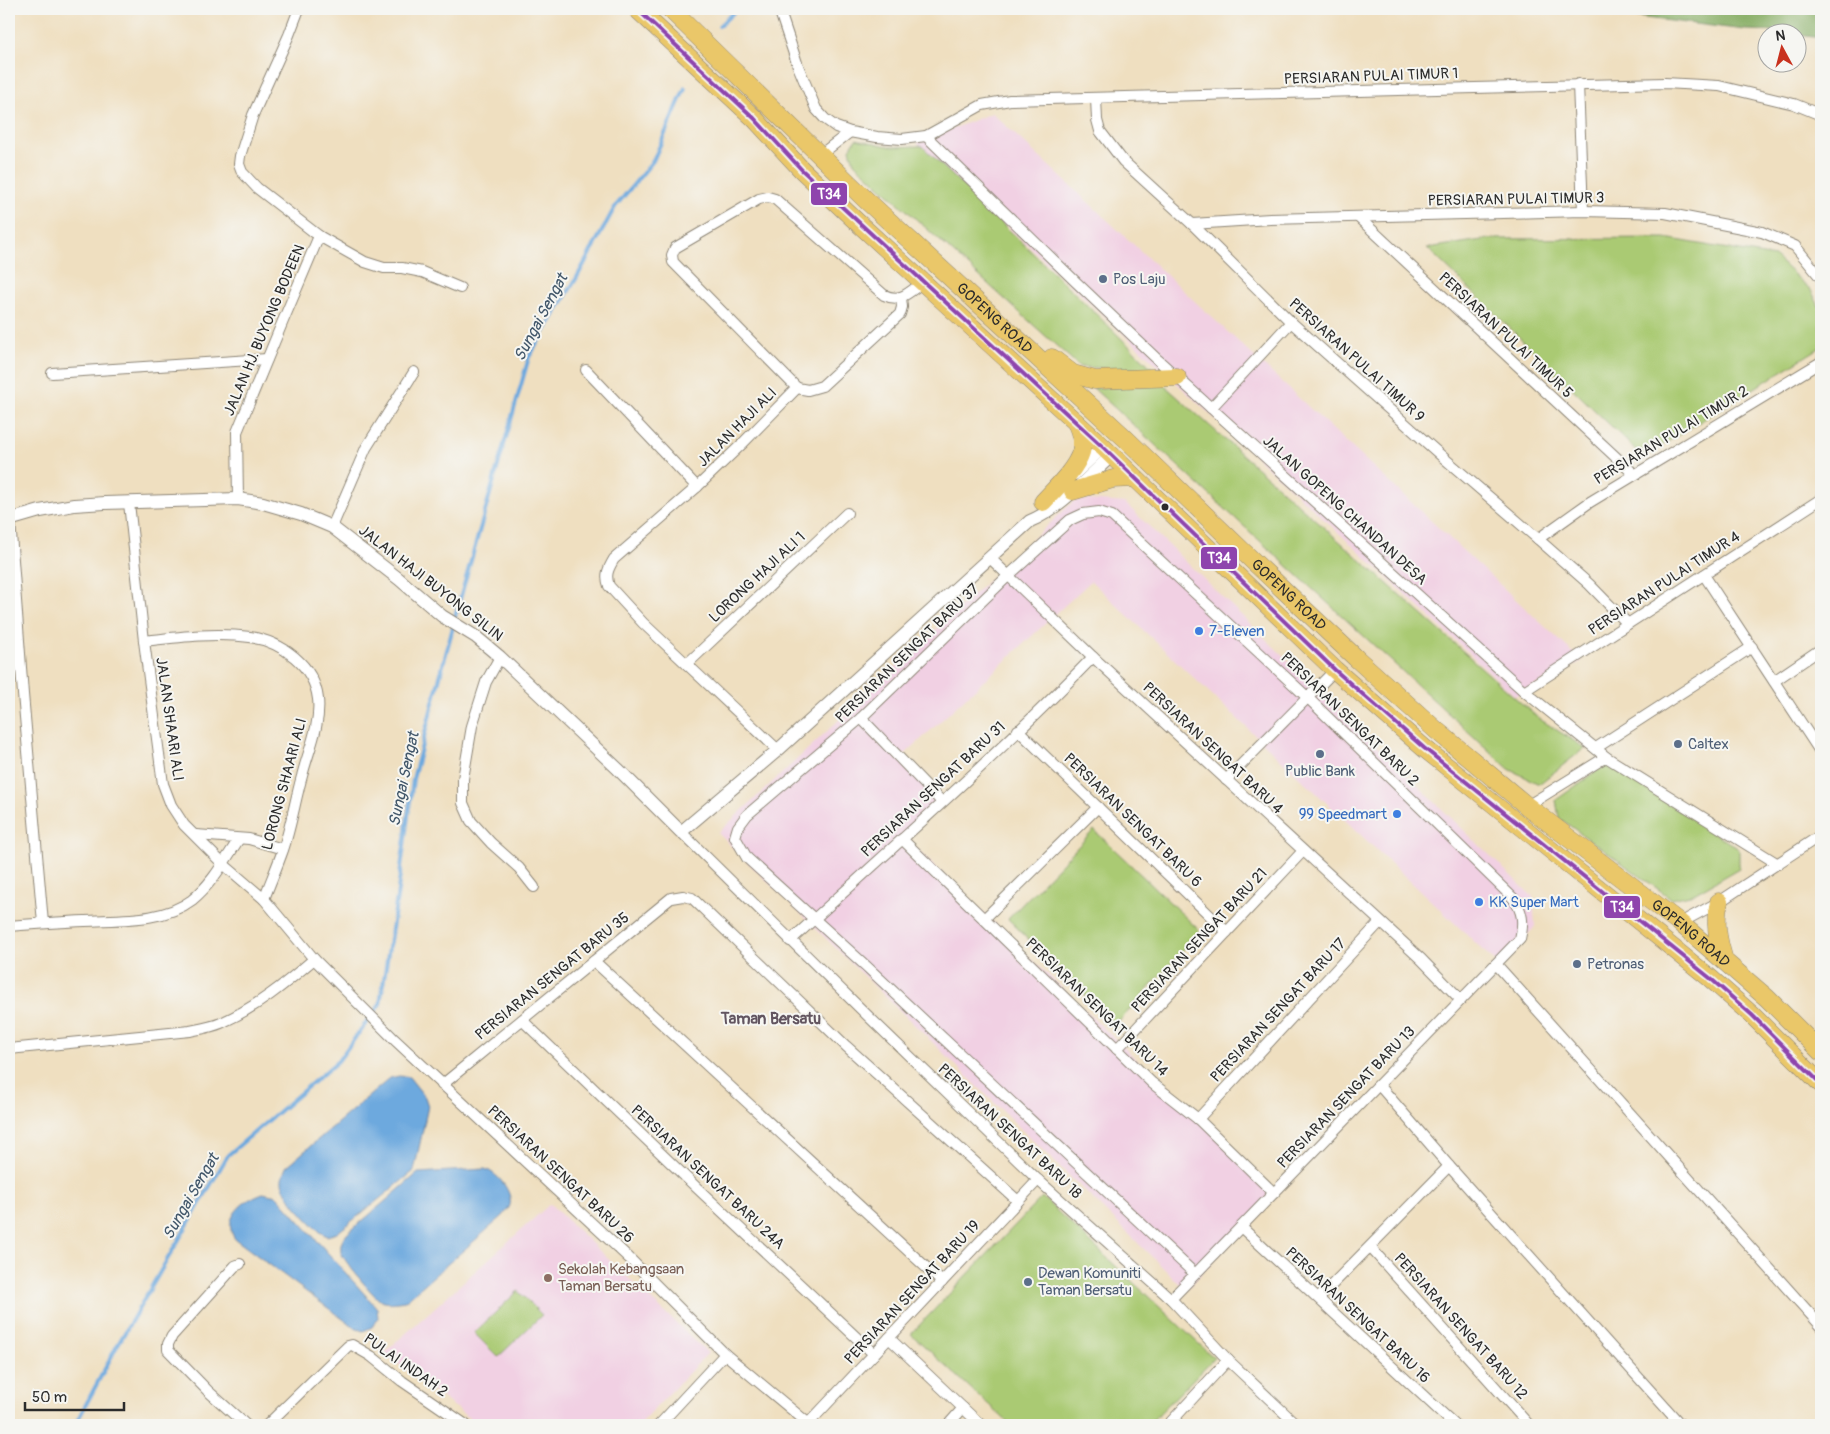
<svg xmlns="http://www.w3.org/2000/svg" width="1830" height="1434" font-family="Pangolin,sans-serif">
  <style>
    .built { fill: #f1d0e3 }
    .green { fill: #aaca73; stroke: #6a7a4f }
    .forest { fill: #87ae65; stroke: #596c48 }
    .water { fill: #6da9de; stroke: #4c6a84 }
    .lines { fill: none; stroke-linecap: round; stroke-linejoin: round }
    .stream { stroke: #6da9de; stroke-width: 4 }
    .minor-casing { stroke: #8d8576; stroke-width: 12 }
    .tertiary-casing { stroke: #8d8576; stroke-width: 14 }
    .trunk-casing { stroke: #8d8576; stroke-width: 19 }
    .minor { stroke: #fff; stroke-width: 10 }
    .tertiary { stroke: #fff; stroke-width: 12 }
    .trunk { stroke: #eac769; stroke-width: 18 }
    .bus-1-casing { stroke: #f6f6f2; stroke-width: 8 }
    .bus-1 { stroke: #8e44ad; stroke-width: 4 }
    .service-dot { fill: #5c6f8a; stroke: #f6f6f2; stroke-width: 2 }
    .bus-dot { fill: #2b2b2b; stroke: #f6f6f2; stroke-width: 2 }
    .shop-dot { fill: #3f7fe0; stroke: #f6f6f2; stroke-width: 2 }
    .education-dot { fill: #8d6e63; stroke: #f6f6f2; stroke-width: 2 }
    .labels { text-anchor: middle; stroke-width: 4; stroke-linejoin: round; paint-order: stroke }
    .street-label { font-size: 15px; fill: #2b2b2b; stroke: #f6f6f2 }
    .service-label { font-size: 15px; fill: #4e5e75; stroke: #f6f6f2; text-anchor: start }
    .shop-label { font-size: 15px; fill: #366cbe; stroke: #f6f6f2; text-anchor: start }
    .education-label { font-size: 15px; fill: #785e54; stroke: #f6f6f2; text-anchor: start }
    .water-label { font-size: 16px; font-style: italic; fill: #42576a; stroke: #f6f6f2 }
    .neighbourhood-label { font-size: 16px; font-weight: bold; fill: #625560; stroke: #f6f6f2 }
    .line-badge { stroke: #f6f6f2; stroke-width: 2 }
    .badge-label { font-size: 14px; text-anchor: middle; font-weight: bold; fill: #fff }
  </style>
  <rect width="100%" height="100%" fill="#f6f6f2"/>
  <filter id="ink" filterUnits="userSpaceOnUse"><feTurbulence type="fractalNoise" baseFrequency=".02" numOctaves="2"/><feDisplacementMap in="SourceGraphic" scale="10" xChannelSelector="R" yChannelSelector="G"/><feConvolveMatrix kernelMatrix="1 2 1 2 8 2 1 2 1" color-interpolation-filters="sRGB"/></filter>
  <filter id="wash" filterUnits="userSpaceOnUse"><feTurbulence type="fractalNoise" baseFrequency=".0096" numOctaves="4" result="noise"/><feDisplacementMap in="SourceGraphic" scale="20" xChannelSelector="R" yChannelSelector="G"/><feGaussianBlur stdDeviation="1.12" result="paint"/><feColorMatrix in="noise" values="0 0 0 0 0 0 0 0 0 0 0 0 0 0 0 0 0 1.4 0 .05"/><feComposite in="paint" operator="in"/></filter>
  <g filter="url(#wash)">
    <rect width="100%" height="100%" fill="#efdfc0"/>
    <!-- built -->
    <g class="built">
      <polygon points="992,113 1582,661 1515,696 917,143"/>
      <polygon points="1076,499 1125,503 1533,897 1535,927 1498,964 1091,581 902,757 942,800 904,837 1276,1193 1186,1290 718,833"/>
      <polygon points="550,1204 708,1353 639,1425 478,1425 384,1353"/>
    </g>
    <!-- green -->
    <g class="green">
      <polygon points="856,139 892,147 922,146 1154,370 1080,367 854,163 850,149"/>
      <polygon points="1665,238 1775,257 1811,290 1821,310 1821,347 1643,457 1427,248 1489,239"/>
      <polygon points="1164,385 1538,718 1585,748 1539,784 1509,769 1093,388"/>
      <polygon points="1607,764 1739,849 1739,868 1694,894 1672,899 1559,818 1556,800"/>
      <polygon points="1094,830 1200,931 1116,1025 1008,919"/>
      <polygon points="1042,1197 1214,1358 1148,1425 1011,1425 911,1334"/>
      <polygon points="518,1291 542,1315 498,1357 474,1333"/>
    </g>
    <!-- forest -->
    <polygon class="forest" points="1570,9 1821,9 1821,38 1798,35 1798,32 1745,30"/>
    <!-- water -->
    <g class="water">
      <path d="M399 1076 409 1077 425 1097 428 1106 414 1171 337 1233 327 1236 320 1232C309 1220 288 1201 283 1186 280 1180 284 1173 286 1167L390 1078Z"/>
      <path d="M485 1169C497 1173 513 1191 510 1205 509 1209 505 1213 503 1216L405 1301C397 1302 389 1304 381 1301 375 1298 342 1259 341 1252 340 1244 342 1240 347 1234L418 1173Z"/>
      <path d="M263 1193 277 1196 377 1308 378 1318 372 1327 363 1331 355 1328 235 1239C221 1218 243 1200 263 1193Z"/>
    </g>
    <g class="lines">
      <!-- stream -->
      <g class="stream">
        <polyline points="719,26 737,9"/>
        <polyline points="454,620 529,357 576,279 615,207 653,161 685,88"/>
        <polyline points="75,1425 117,1346 228,1155 338,1061 380,1004 397,897 413,779 453,627"/>
      </g>
    </g>
  </g>
  <g filter="url(#ink)">
    <g class="lines">
      <!-- minor casing -->
      <g class="minor-casing">
        <g id="minor">
          <polyline points="299,9 289,35 253,115 240,156 239,164 242,172 257,188 319,236"/>
          <polyline points="779,9 798,66 816,109 825,119 836,127 850,132 877,137 902,139 926,136 982,105 1010,100 1665,83 1719,86 1794,104 1821,115"/>
          <polyline points="1578,84 1583,211"/>
          <polyline points="1096,98 1097,120 1100,131 1123,161 1192,224 1291,322 1445,459 1538,539 1589,584 1628,624"/>
          <polyline points="926,136 1077,283 1158,360 1524,691 1606,757 1778,864"/>
          <polyline points="820,155 850,132"/>
          <polyline points="1358,217 1634,474"/>
          <polyline points="1192,224 1270,219 1583,211 1665,213 1762,232 1795,246 1821,278"/>
          <polyline points="586,370 697,487"/>
          <polyline points="52,373 267,359"/>
          <polyline points="797,388 808,390 822,386 900,314 902,307 901,297"/>
          <polyline points="1211,408 1291,322"/>
          <polyline points="238,499 237,432 283,321 319,236 365,262 384,268 402,268 422,272 460,288"/>
          <polyline points="129,503 144,641 163,784 171,805 184,825 222,863 264,899 314,959 395,1040 629,1258 725,1354 809,1424"/>
          <polyline points="10,520 23,694 43,923"/>
          <polyline points="332,527 366,448 414,372"/>
          <polyline points="1538,539 1590,502 1821,362"/>
          <polyline points="990,558 1093,657 1421,959 1461,1000"/>
          <polyline points="1704,575 1821,753"/>
          <path d="M144 641C178 637 215 632 250 637 282 642 314 665 318 699 321 724 308 752 302 776 295 801 291 826 283 850 277 867 270 883 264 899"/>
          <polyline points="500,657 486,682 472,726 463,779 463,803 471,821 491,843 519,868 534,887"/>
          <polyline points="687,664 847,513"/>
          <polyline points="1774,681 1821,649"/>
          <polyline points="1524,691 1821,499"/>
          <polyline points="861,718 942,802"/>
          <polyline points="1018,730 1227,932"/>
          <polyline points="1596,748 1752,647"/>
          <path d="M778 750 643 623 609 586C605 575 608 569 614 559L697 487 742 444 797 388 673 262 672 255 675 248 759 199 768 197 775 199 884 295C901 303 909 292 923 282"/>
          <polyline points="1226,780 1335,670"/>
          <polyline points="1527,806 1606,757"/>
          <polyline points="681,832 870,1018 1038,1180 1171,1299 1228,1360 1297,1425"/>
          <polyline points="196,835 249,839 283,849"/>
          <polyline points="902,839 1152,1083 1198,1119 1274,1193"/>
          <polyline points="984,919 1098,807"/>
          <polyline points="1680,923 1719,902 1821,835"/>
          <path d="M9 926C34 924 60 922 85 921 120 919 163 922 192 900 212 884 225 860 239 839"/>
          <path d="M790 941C892 848 997 756 1093 657"/>
          <polyline points="594,961 942,1282"/>
          <polyline points="1496,964 1821,1326"/>
          <polyline points="522,1020 697,1188 874,1354"/>
          <path d="M9 1049 190 1031C200 1029 212 1027 221 1023 257 1007 285 984 314 959"/>
          <polyline points="1117,1049 1303,851"/>
          <polyline points="442,1085 671,898 683,896 692,898 846,1046 1018,1201"/>
          <polyline points="1379,1085 1449,1166 1681,1425"/>
          <polyline points="1198,1119 1380,922"/>
          <polyline points="1241,1227 1455,1425"/>
          <polyline points="1370,1247 1529,1425"/>
          <polyline points="240,1264 235,1266 172,1336 168,1344 168,1350 208,1391 246,1425"/>
          <polyline points="1319,1298 1449,1166"/>
          <path d="M1171 1299 1520 939C1524 923 1523 911 1513 898L1308 698 1112 516 1099 512 1083 514 1070 520 1009 575 861 718 747 815 738 827 735 837 747 858 866 966 1195 1274"/>
          <polyline points="889,1338 981,1425"/>
          <polyline points="267,1425 348,1346 352,1345 371,1356 402,1381 466,1425"/>
          <polyline points="659,1425 725,1354"/>
          <polyline points="807,1425 1038,1180"/>
          <polyline points="948,1425 963,1408"/>
          <polyline points="1168,1425 1228,1360"/>
        </g>
      </g>
      <!-- tertiary casing -->
      <g class="tertiary-casing">
        <g id="tertiary">
          <polyline points="1074,474 1103,447"/>
          <path d="M9 520 40 511 74 505 105 503 238 499 263 503 301 514 332 527 399 579 442 616 476 637 500 657 618 769 681 832 778 750 1030 521C1058 510 1089 476 1112 455"/>
        </g>
      </g>
      <!-- trunk casing -->
      <g class="trunk-casing">
        <g id="trunk">
          <polyline points="637,9 754,118 802,170 856,221 1103,447 1335,670 1424,748 1710,978 1752,1015 1821,1084"/>
          <path id="s1" d="M670 9 865 199 1124 437 1253 561 1356 658 1436 730 1527 806 1680 923 1767 998 1821 1052"/>
          <polyline points="1052,358 1073,374 1095,380 1177,377"/>
          <polyline points="1073,491 1113,479 1135,478"/>
          <path d="M1043 502C1055 489 1076 469 1081 452 1084 442 1080 431 1076 422"/>
          <path d="M1719 902C1714 923 1718 940 1724 960"/>
        </g>
      </g>
      <!-- minor -->
      <use href="#minor" class="minor"/>
      <!-- tertiary -->
      <use href="#tertiary" class="tertiary"/>
      <!-- trunk -->
      <use href="#trunk" class="trunk"/>
      <!-- bus-1 casing -->
      <g class="bus-1-casing">
        <polyline id="bus-1" points="637,9 754,118 802,170 1103,447 1335,670 1424,748 1710,978 1752,1015 1821,1084"/>
      </g>
      <!-- bus-1 -->
      <use href="#bus-1" class="bus-1"/>
    </g>
  </g>
  <!-- markers -->
  <g class="service-dot">
    <circle cx="1103" cy="279" r="5"/>
    <circle cx="1678" cy="744" r="5"/>
    <circle cx="1320" cy="754" r="5"/>
    <circle cx="1577" cy="964" r="5"/>
    <circle cx="1028" cy="1282" r="5"/>
  </g>
  <circle class="bus-dot" cx="1165" cy="507" r="4.5"/>
  <g class="shop-dot">
    <circle cx="1199" cy="631" r="5"/>
    <circle cx="1397" cy="814" r="5"/>
    <circle cx="1479" cy="902" r="5"/>
  </g>
  <circle class="education-dot" cx="548" cy="1278" r="5"/>
  <g class="labels">
    <!-- street labels -->
    <g class="street-label">
      <text transform="translate(1371 76) rotate(-2)" y="5">PERSIARAN PULAI TIMUR 1</text>
      <text transform="translate(1516 199) rotate(-1)" y="5">PERSIARAN PULAI TIMUR 3</text>
      <text dy="5" stroke="none"><textPath href="#s1" startOffset="448">GOPENG ROAD</textPath></text>
      <text transform="translate(264 330) rotate(-67)" y="5">JALAN HJ. BUYONG BODEEN</text>
      <text transform="translate(1506 335) rotate(43)" y="5">PERSIARAN PULAI TIMUR 5</text>
      <text transform="translate(1357 360) rotate(42)" y="5">PERSIARAN PULAI TIMUR 9</text>
      <text transform="translate(737 427) rotate(-45)" y="5">JALAN HAJI ALI</text>
      <text transform="translate(1671 435) rotate(-31)" y="5">PERSIARAN PULAI TIMUR 2</text>
      <text transform="translate(1345 510) rotate(42)" y="5">JALAN GOPENG CHANDAN DESA</text>
      <text transform="translate(757 577) rotate(-43)" y="5">LORONG HAJI ALI 1</text>
      <text transform="translate(431 583) rotate(38)" y="5">JALAN HAJI BUYONG SILIN</text>
      <text transform="translate(1664 583) rotate(-33)" y="5">PERSIARAN PULAI TIMUR 4</text>
      <text dy="5" stroke="none"><textPath href="#s1" startOffset="852">GOPENG ROAD</textPath></text>
      <text transform="translate(907 653) rotate(-44)" y="5">PERSIARAN SENGAT BARU 37</text>
      <text transform="translate(170 719) rotate(82)" y="5">JALAN SHAARI ALI</text>
      <text transform="translate(1350 719) rotate(44)" y="5">PERSIARAN SENGAT BARU 2</text>
      <text transform="translate(1213 748) rotate(43)" y="5">PERSIARAN SENGAT BARU 4</text>
      <text transform="translate(284 784) rotate(-75)" y="5">LORONG SHAARI ALI</text>
      <text transform="translate(933 789) rotate(-43)" y="5">PERSIARAN SENGAT BARU 31</text>
      <text transform="translate(1133 820) rotate(44)" y="5">PERSIARAN SENGAT BARU 6</text>
      <text dy="5" stroke="none"><textPath href="#s1" startOffset="1378">GOPENG ROAD</textPath></text>
      <text transform="translate(1199 940) rotate(-47)" y="5">PERSIARAN SENGAT BARU 21</text>
      <text transform="translate(552 976) rotate(-39)" y="5">PERSIARAN SENGAT BARU 35</text>
      <text transform="translate(1097 1007) rotate(44)" y="5">PERSIARAN SENGAT BARU 14</text>
      <text transform="translate(1278 1010) rotate(-47)" y="5">PERSIARAN SENGAT BARU 17</text>
      <text transform="translate(1346 1097) rotate(-46)" y="5">PERSIARAN SENGAT BARU 13</text>
      <text transform="translate(1010 1131) rotate(43)" y="5">PERSIARAN SENGAT BARU 18</text>
      <text transform="translate(561 1174) rotate(43)" y="5">PERSIARAN SENGAT BARU 26</text>
      <text transform="translate(708 1177) rotate(43)" y="5">PERSIARAN SENGAT BARU 24A</text>
      <text transform="translate(912 1292) rotate(-47)" y="5">PERSIARAN SENGAT BARU 19</text>
      <text transform="translate(1358 1315) rotate(43)" y="5">PERSIARAN SENGAT BARU 16</text>
      <text transform="translate(1461 1326) rotate(48)" y="5">PERSIARAN SENGAT BARU 12</text>
      <text transform="translate(406 1365) rotate(35)" y="5">PULAI INDAH 2</text>
    </g>
    <!-- service labels -->
    <g class="service-label">
      <text x="1113" y="284">Pos Laju</text>
      <text x="1688" y="749">Caltex</text>
      <text x="1320" y="776" text-anchor="middle">Public Bank</text>
      <text x="1587" y="969">Petronas</text>
      <text x="1038" y="1278">Dewan Komuniti<tspan x="1038" dy="17">Taman Bersatu</tspan></text>
    </g>
    <!-- shop labels -->
    <g class="shop-label">
      <text x="1209" y="636">7-Eleven</text>
      <text x="1387" y="819" text-anchor="end">99 Speedmart</text>
      <text x="1489" y="907">KK Super Mart</text>
    </g>
    <!-- education labels -->
    <g class="education-label">
      <text x="558" y="1274">Sekolah Kebangsaan<tspan x="558" dy="17">Taman Bersatu</tspan></text>
    </g>
    <!-- water labels -->
    <g class="water-label">
      <text transform="translate(540 317) rotate(-62)" y="6">Sungai Sengat</text>
      <text transform="translate(403 779) rotate(-78)" y="6">Sungai Sengat</text>
      <text transform="translate(190 1196) rotate(-60)" y="6">Sungai Sengat</text>
    </g>
    <!-- neighbourhood labels -->
    <g class="neighbourhood-label">
      <text x="771" y="1024">Taman Bersatu</text>
    </g>
  </g>
  <g class="line-badge">
    <rect x="810" y="182" width="38" height="24" rx="5" fill="#8e44ad"/>
    <rect x="1200" y="546" width="38" height="24" rx="5" fill="#8e44ad"/>
    <rect x="1603" y="895" width="38" height="24" rx="5" fill="#8e44ad"/>
  </g>
  <g class="badge-label">
    <text x="829" y="199">T34</text>
    <text x="1219" y="563">T34</text>
    <text x="1622" y="912">T34</text>
  </g>
  <!-- margin -->
  <rect width="1830" height="1434" fill="none" stroke="#f6f6f2" stroke-width="30"/>
  <!-- north arrow -->
  <g transform="translate(1782 48) rotate(353)"><circle r="24" fill="#f6f6f2" stroke="#a5a5a2"/>
  <path d="M0-4L9 19L0 12L-9 19Z" fill="#c8321e"/>
  <text y="-8" font-size="14" font-weight="bold" text-anchor="middle" fill="#2b2b2b">N</text>
  </g>
  <!-- scale -->
  <path d="M25 1402v8h99v-8" fill="none" stroke="#2b2b2b" stroke-width="2.5"/>
  <text x="32" y="1402" font-size="15" fill="#2b2b2b" stroke="#f6f6f2" stroke-width="4" paint-order="stroke">50 m</text>
</svg>
